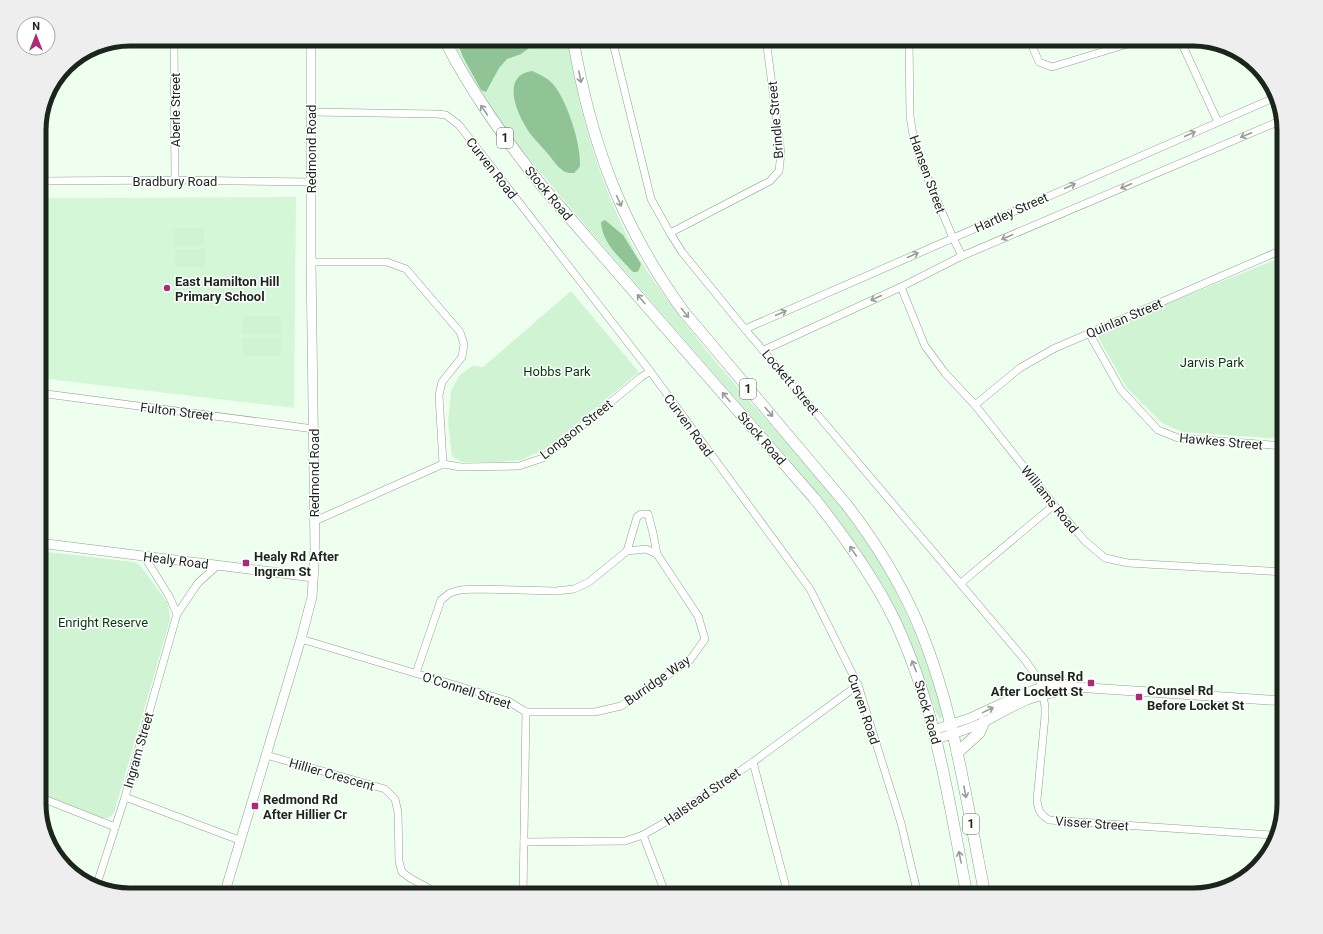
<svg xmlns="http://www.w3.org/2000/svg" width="1323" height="934" font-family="Roboto,sans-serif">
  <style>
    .built { fill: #d4f7d8 }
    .green { fill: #d0f4d3 }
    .forest { fill: #90c396 }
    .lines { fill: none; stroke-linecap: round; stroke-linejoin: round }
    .minor-casing { stroke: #8ba58e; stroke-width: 8 }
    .tertiary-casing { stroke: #8ba58e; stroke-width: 10 }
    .trunk-casing { stroke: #8ba58e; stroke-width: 12 }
    .minor { stroke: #fff; stroke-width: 7 }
    .tertiary { stroke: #fff; stroke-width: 9 }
    .trunk { stroke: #fff; stroke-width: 11 }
    .oneway { stroke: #989d99 }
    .poi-dot { fill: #aa2b7b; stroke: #fff; stroke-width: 1.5 }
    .labels { text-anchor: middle; stroke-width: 3; stroke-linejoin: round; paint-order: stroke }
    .shield { fill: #fff; stroke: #5f6660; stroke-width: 1 }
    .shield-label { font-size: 12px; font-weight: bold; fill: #1b251c }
    .street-label { font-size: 13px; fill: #1b251c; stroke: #fff }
    .poi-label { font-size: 13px; font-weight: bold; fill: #1b251c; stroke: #fff; text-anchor: start }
    .park-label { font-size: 13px; fill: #003a11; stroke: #fff }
    .rim { fill: none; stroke: #1b251c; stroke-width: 5 }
  </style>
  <rect width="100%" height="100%" fill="#eeffef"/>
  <!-- built -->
  <polygon class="built" points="296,197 294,408 39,378 39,198"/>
  <!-- green -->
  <g class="green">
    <path d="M451 39H567C580 115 600 188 638 256 649 275 663 294 676 311 726 380 787 439 840 505 891 568 921 639 944 716L940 719 936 713 907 634 883 585 840 522 810 484 579 218 525 154 499 121 481 93Z"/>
    <rect x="174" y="228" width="30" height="18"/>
    <rect x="175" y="249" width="30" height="18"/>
    <polygon points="1284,256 1284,439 1182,432 1162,423 1126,387 1098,337 1103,330"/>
    <polygon points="571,291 639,372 546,449 521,460 498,462 462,462 452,456 448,422 451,391 459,376 472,366 483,367"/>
    <rect x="243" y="316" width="38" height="18"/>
    <rect x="243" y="338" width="38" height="18"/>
    <polygon points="39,551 134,562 140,565 167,602 169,609 170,620 114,813 108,818 102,818 39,793"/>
  </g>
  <!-- forest -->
  <g class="forest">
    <polygon points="456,39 535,39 529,48 521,54 507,59 499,68 486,92 481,90 463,57"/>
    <path d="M532 71C540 74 547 78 553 84 567 100 581 144 580 166L578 169 574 173C571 173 568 173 565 172 558 168 553 160 548 154 543 148 537 142 532 136 519 119 498 76 532 71Z"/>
    <path d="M605 220 623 235 641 264 639 270 637 272H633L631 270C618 256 602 242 601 222Z"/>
  </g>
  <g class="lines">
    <!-- minor casing -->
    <g class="minor-casing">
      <g id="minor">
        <polyline points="174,39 175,180"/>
        <path d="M612 39 651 199 670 233 682 252 739 322 1025 660 1041 683 1045 707V716L1037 800C1038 810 1040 814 1049 820L1273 835"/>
        <polyline points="909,39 910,116 913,135 920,160 953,238 962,256"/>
        <polyline points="1033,39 1033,48 1039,62 1052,67 1144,39"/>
        <polyline points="1177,39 1182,44 1218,122"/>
        <polyline points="311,112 437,114 446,115 459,125 650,371 810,589 858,685 901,823 918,895"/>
        <polyline points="39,181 175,180 311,182"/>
        <polyline points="670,233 770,181 779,171 781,153 766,39"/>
        <polyline points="311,262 387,262 406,269 460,332 464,344 462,357 442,382 439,395 443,464"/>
        <polyline points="901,287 925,346 945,373 975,405 1054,505 1085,541 1105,558 1128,563 1284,572"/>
        <polyline points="745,329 1276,97"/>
        <polyline points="1089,333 1121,390 1158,430 1178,438 1284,446"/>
        <polyline points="764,350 901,287 962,256 1282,120"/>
        <polyline points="39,393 314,429"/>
        <polyline points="975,405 1020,368 1053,349 1284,249"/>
        <polyline points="315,521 443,464 461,467 519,466 543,458 640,378 650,371"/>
        <polyline points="627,551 637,517 641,514 648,514 653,533 657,554"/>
        <polyline points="144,556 169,596 177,614"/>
        <polyline points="961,583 1054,505"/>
        <polyline points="301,639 508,701 526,712 523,895"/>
        <polyline points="416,673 441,600 450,593 460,590 475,589 556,591 574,589 589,582 627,551 646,549 657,554 698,616 705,639 690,660 621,706 595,712 526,712"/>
        <polyline points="266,755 385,789 395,799 398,812 399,862 402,872 410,878 441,895"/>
        <polyline points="753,762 788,895"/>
        <polyline points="39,797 115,827"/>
        <polyline points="125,797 239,840"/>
        <polyline points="643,835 666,895"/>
        <polyline points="524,842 625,841 643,835 664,823 753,762 858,685"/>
        <polyline points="97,884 125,797 177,614 198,583 218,565"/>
      </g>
    </g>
    <!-- tertiary casing -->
    <g class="tertiary-casing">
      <g id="tertiary">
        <polyline points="39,543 313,577"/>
        <polyline points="934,730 970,718 1013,698 1042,687 1064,684 1075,687 1284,701"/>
        <path d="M936 739C953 734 970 729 986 721 999 714 1013 706 1027 700 1043 694 1059 692 1075 687"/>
        <polyline points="224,895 301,639 312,597 315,549 311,262 311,39"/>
      </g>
    </g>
    <!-- trunk casing -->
    <g class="trunk-casing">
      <g id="trunk">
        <path d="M444 39C471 92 505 139 542 186L814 498C844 536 874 577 895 621 936 708 949 802 967 895"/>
        <path d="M573 39C591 143 621 226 684 312L846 504C873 539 897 577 915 617 954 705 966 801 985 895"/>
        <polyline points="957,753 979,733 984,722"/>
      </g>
    </g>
    <!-- minor -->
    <use href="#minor" class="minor"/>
    <!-- tertiary -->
    <use href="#tertiary" class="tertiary"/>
    <!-- trunk -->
    <use href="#trunk" class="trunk"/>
  </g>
  <!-- one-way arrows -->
  <defs><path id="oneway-shaft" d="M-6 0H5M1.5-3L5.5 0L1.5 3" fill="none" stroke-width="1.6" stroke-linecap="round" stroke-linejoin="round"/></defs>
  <g class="oneway">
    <use href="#oneway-shaft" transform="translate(580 77) rotate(79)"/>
    <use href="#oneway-shaft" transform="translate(484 110) rotate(-124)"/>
    <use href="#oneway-shaft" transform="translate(1190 134) rotate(-24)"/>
    <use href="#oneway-shaft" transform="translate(1246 135) rotate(157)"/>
    <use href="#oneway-shaft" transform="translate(1070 186) rotate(-24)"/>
    <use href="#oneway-shaft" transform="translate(1126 186) rotate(157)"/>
    <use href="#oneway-shaft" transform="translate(619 201) rotate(66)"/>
    <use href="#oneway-shaft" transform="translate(1007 237) rotate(157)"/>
    <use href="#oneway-shaft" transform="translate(913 255) rotate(-24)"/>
    <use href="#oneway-shaft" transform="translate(876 298) rotate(155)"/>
    <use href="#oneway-shaft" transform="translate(641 299) rotate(-131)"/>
    <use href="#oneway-shaft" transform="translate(685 313) rotate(52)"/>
    <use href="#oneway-shaft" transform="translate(781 313) rotate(-24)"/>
    <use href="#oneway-shaft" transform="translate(726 397) rotate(-131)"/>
    <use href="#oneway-shaft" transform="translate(769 412) rotate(49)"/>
    <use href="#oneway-shaft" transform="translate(853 551) rotate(-124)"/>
    <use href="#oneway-shaft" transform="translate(914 666) rotate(-112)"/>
    <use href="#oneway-shaft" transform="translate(988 710) rotate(-26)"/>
    <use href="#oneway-shaft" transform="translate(965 792) rotate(79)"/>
    <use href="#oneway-shaft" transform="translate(960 857) rotate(-101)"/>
  </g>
  <!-- markers -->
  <g class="poi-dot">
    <circle cx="167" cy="288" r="4"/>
    <rect x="242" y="559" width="8" height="8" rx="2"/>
    <rect x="1087" y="679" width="8" height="8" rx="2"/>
    <rect x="1135" y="693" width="8" height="8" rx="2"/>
    <rect x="251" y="802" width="8" height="8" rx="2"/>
  </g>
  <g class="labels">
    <!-- shield labels -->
    <g class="shield">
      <rect x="497" y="128" width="16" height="20" rx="3"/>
      <rect x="740" y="379" width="16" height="20" rx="3"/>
      <rect x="963" y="814" width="16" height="20" rx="3"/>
    </g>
    <g class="shield-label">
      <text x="505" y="142">1</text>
      <text x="748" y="393">1</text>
      <text x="971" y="828">1</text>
    </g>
    <!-- street labels -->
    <g class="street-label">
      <text transform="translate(175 110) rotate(-90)" y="5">Aberle Street</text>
      <text transform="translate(775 120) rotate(-95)" y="5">Brindle Street</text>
      <text transform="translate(311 149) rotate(-90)" y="5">Redmond Road</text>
      <text transform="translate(492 168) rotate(52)" y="5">Curven Road</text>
      <text transform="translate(928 174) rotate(70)" y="5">Hansen Street</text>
      <text x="175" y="186">Bradbury Road</text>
      <text transform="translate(549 193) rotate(50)" y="5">Stock Road</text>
      <text transform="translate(1011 212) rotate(-24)" y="5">Hartley Street</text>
      <text transform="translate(1124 318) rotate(-23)" y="5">Quinlan Street</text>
      <text transform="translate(791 382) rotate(50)" y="5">Lockett Street</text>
      <text transform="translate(177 411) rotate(7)" y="5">Fulton Street</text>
      <text transform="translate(689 425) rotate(54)" y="5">Curven Road</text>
      <text transform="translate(576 429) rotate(-38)" y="5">Longson Street</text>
      <text transform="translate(762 438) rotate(49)" y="5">Stock Road</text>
      <text transform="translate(1221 441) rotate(5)" y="5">Hawkes Street</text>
      <text transform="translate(314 473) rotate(-90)" y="5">Redmond Road</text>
      <text transform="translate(1050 499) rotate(51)" y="5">Williams Road</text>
      <text transform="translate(176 560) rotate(7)" y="5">Healy Road</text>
      <text transform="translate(657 680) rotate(-35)" y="5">Burridge Way</text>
      <text transform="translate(467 690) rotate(18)" y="5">O'Connell Street</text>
      <text transform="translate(864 709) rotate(71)" y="5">Curven Road</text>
      <text transform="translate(928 712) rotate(74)" y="5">Stock Road</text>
      <text transform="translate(138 750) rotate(-74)" y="5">Ingram Street</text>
      <text transform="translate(332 774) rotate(16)" y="5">Hillier Crescent</text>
      <text transform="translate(702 796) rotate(-35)" y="5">Halstead Street</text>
      <text transform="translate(1092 823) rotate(4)" y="5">Visser Street</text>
    </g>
    <!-- poi labels -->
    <g class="poi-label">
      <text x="175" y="286">East Hamilton Hill<tspan x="175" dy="15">Primary School</tspan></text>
      <text x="254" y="561">Healy Rd After<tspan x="254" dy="15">Ingram St</tspan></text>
      <text x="1083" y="681" text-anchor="end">Counsel Rd<tspan x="1083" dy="15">After Lockett St</tspan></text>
      <text x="1147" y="695">Counsel Rd<tspan x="1147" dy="15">Before Locket St</tspan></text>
      <text x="263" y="804">Redmond Rd<tspan x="263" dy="15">After Hillier Cr</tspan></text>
    </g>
    <!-- park labels -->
    <g class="park-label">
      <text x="1212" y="367">Jarvis Park</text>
      <text x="557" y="376">Hobbs Park</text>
      <text x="103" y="627">Enright Reserve</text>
    </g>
  </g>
  <!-- crop -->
  <path d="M0 0H1323V934H0ZM130 46H1193A84 84 0 0 1 1277 130V804A84 84 0 0 1 1193 888H130A84 84 0 0 1 46 804V130A84 84 0 0 1 130 46Z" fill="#edeeed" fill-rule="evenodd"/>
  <path class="rim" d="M130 46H1193A84 84 0 0 1 1277 130V804A84 84 0 0 1 1193 888H130A84 84 0 0 1 46 804V130A84 84 0 0 1 130 46Z"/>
  <!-- north arrow -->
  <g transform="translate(36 36)"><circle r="19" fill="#ffffff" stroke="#a4a8a4"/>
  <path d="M0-3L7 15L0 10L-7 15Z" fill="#aa2b7b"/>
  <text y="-6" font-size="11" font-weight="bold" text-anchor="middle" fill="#1b251c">N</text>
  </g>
</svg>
